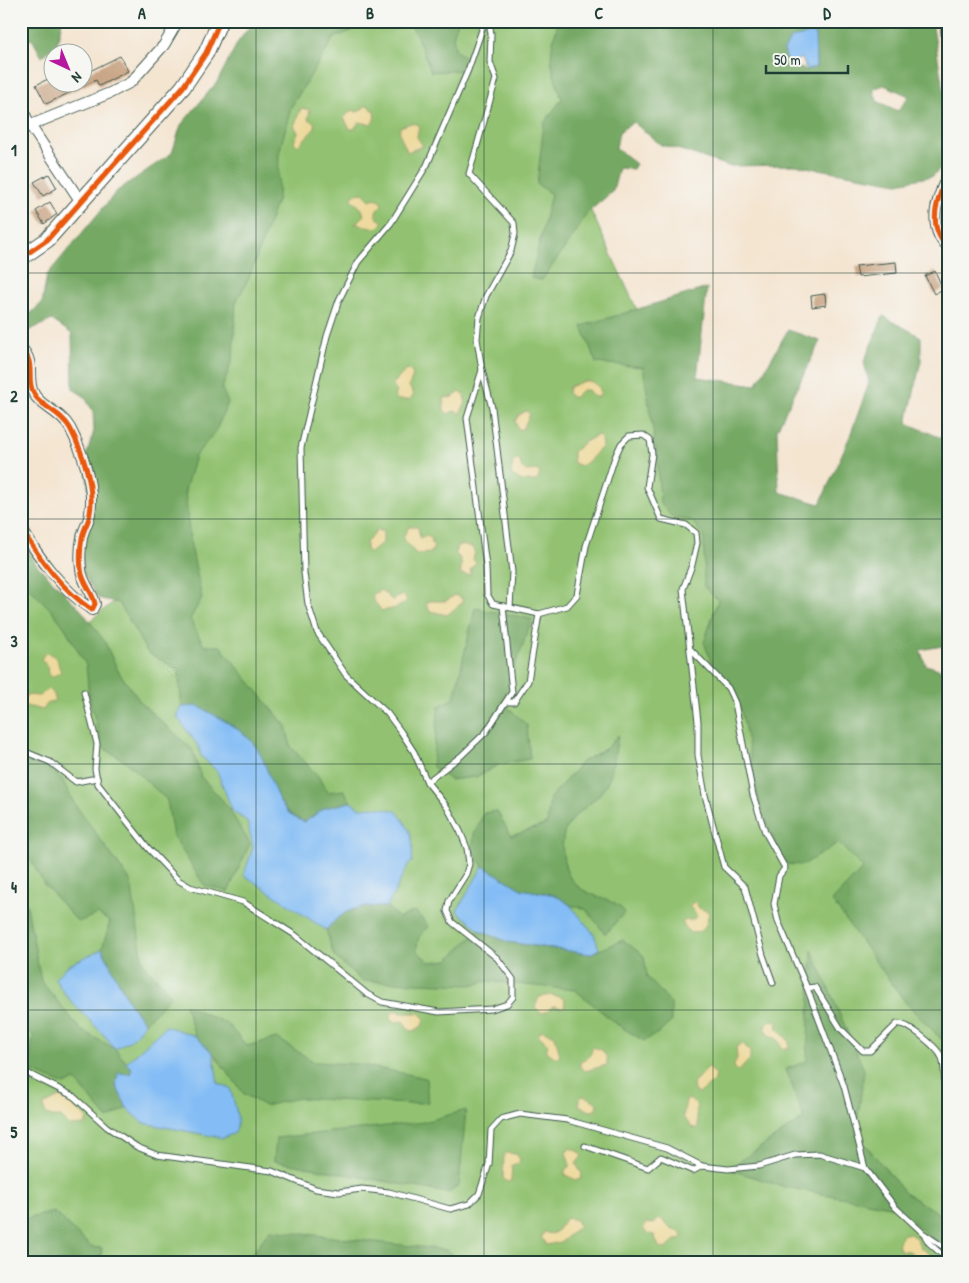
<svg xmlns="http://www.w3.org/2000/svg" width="969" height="1283" font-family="'Patrick Hand',sans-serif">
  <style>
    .green { fill: #92c271; stroke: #588052 }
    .forest { fill: #75a863; stroke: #4a724c; fill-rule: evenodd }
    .sand { fill: #eeda9e; stroke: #868c69 }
    .water { fill: #84bdf5; stroke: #527d94 }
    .building { fill: #c7a281 }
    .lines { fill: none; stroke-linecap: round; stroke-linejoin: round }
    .lane-casing { stroke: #3f564c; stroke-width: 7 }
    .street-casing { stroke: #3f564c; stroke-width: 12 }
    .secondary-casing { stroke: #3f564c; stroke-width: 17 }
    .lane { stroke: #fff; stroke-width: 5 }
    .street { stroke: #fff; stroke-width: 10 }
    .secondary { stroke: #fff; stroke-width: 15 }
    .cycleway-casing { stroke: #f6f6f2; stroke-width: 8 }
    .cycleway { stroke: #e8590c; stroke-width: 5 }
    .grid { fill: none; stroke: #1f3d34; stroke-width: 1; stroke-opacity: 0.55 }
    .neatline { fill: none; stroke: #1f3d34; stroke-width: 2 }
    .grid-label { font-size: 16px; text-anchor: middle; font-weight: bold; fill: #1f3d34 }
  </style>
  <rect width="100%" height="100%" fill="#f6f6f2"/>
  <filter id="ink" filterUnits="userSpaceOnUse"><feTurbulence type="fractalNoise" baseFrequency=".02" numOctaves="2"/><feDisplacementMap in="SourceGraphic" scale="10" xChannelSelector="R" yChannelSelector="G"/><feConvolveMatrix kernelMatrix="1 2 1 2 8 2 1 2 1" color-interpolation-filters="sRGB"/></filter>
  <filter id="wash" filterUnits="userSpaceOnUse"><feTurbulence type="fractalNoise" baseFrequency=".0096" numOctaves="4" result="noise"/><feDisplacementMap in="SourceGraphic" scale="20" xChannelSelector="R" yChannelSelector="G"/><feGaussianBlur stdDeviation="1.12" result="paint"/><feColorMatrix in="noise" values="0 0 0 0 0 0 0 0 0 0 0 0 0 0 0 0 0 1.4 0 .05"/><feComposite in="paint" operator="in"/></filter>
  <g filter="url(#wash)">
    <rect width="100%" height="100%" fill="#f4e5d1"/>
    <!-- green -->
    <polygon class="green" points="326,21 586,21 577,181 817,697 948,1009 948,1262 39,1262 21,1248 21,571 82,627 169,558 277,93"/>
    <!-- forest -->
    <g class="forest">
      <polygon points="21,21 62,21 57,44 42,57 32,39 21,42"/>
      <path d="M254 21H374L334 38 291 107 279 154 278 198 249 278 236 302 233 357 222 389 228 403 215 432 195 456 185 490 190 541 202 598 190 619 204 646H220L286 726 291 747 318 776 327 792 344 790 351 802 325 808 305 822C273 813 272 769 254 745 247 734 232 725 221 719 205 710 200 706 182 707L178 670 147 652 119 603 98 598 82 571 83 537 91 513 85 460 94 431 93 411 84 396 73 389 72 334 52 320 21 334V322L42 303 47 275 117 191 172 153 181 125 217 82 238 42Z"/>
      <polygon points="392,21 458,21 453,37 456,51 466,57 462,70 431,72 417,36 409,23"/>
      <path d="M559 21H932L947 114V161L933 176 898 183 795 165 728 166 684 151 661 145 633 122 619 132 616 148 636 164 633 169 619 168 613 191 586 214 576 232 542 280 531 278 551 194 537 184 544 123 562 99C550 65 547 56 559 21ZM815 33 816 67 806 70 788 64 784 50ZM884 85 909 96 898 111 877 101 873 89Z"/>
      <polygon points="707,288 697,377 756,385 788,330 820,341 777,429 779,492 820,504 850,436 869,383 864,362 883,316 921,337 921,361 907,423 948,441 948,645 920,650 926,665 948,672 948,1046 906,1003 832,901 863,868 838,843 803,865 785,864 760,807 744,723 735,689 713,667 704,642 718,600 704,587 704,536 692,521 671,516 660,503 657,455 643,367 596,363 582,326"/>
      <polygon points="21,537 36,564 82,611 105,642 118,671 142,704 192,749 201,777 226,804 250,844 228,892 204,885 173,836 167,800 125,761 102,747 89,696 86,665 65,628 53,612 21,580"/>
      <polygon points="475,608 532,619 502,702 527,725 530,759 500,764 476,777 450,780 432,766 439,706 454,698"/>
      <path d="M618 735C615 750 614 770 607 783 597 803 578 809 568 825 559 837 562 867 571 879 586 899 610 895 625 912L605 934 586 909 570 905 555 895 521 889 483 866 472 852 474 834 484 813 497 811 511 836 547 824 550 798 583 761 607 748Z"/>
      <polygon points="27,756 47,765 62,779 74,803 131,882 143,963 171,995 145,1023 130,1004 102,949 110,922 98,914 78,922 44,884 21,843 21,761"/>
      <polygon points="21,893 27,906 41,981 81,1030 115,1049 132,1069 130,1075 118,1074 116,1085 127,1108 108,1119 75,1080 65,1085 29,1070 33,1035 21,1026"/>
      <polygon points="365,905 387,907 399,918 415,911 429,927 419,937 416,950 429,962 448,960 479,930 508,942 590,954 623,940 644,956 647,977 671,1003 671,1022 660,1032 644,1041 618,1025 575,990 488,981 471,985 362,981 334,956 326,930 340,915"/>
      <polygon points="812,950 864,1070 856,1133 905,1193 948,1219 948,1252 895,1207 785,1187 728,1169 804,1118 786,1069 807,1061"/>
      <polygon points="185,1005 226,1023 247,1046 277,1038 314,1062 357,1064 426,1078 428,1102 409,1104 298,1098 265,1106 244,1094 213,1053 195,1036"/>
      <polygon points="466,1110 459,1186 448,1193 274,1161 276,1138 424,1122"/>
      <polygon points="54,1212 91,1247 102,1248 101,1258 87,1262 21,1262 21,1220"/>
      <polygon points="270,1230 446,1250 460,1262 246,1262"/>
    </g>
    <!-- sand -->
    <g class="sand">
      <path d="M367 105 374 111C375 117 375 121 370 124L359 122 354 129H350L344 118 351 110 358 112Z"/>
      <polygon points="301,108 310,110 308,119 315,123 315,128 298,146 294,142 298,132 294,126"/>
      <path d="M411 123 419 125 417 137 423 146 407 152C405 143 398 137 400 127Z"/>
      <polygon points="363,193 370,200 375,198 380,200 382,205 376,211 376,217 383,222 377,228 355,224 364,216 362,209 351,199 356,194"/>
      <polygon points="407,369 411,371 413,376 409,386 414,395 409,400 398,400 394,396 397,392 392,385"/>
      <polygon points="584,381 592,382 600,388 600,395 595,398 588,390 582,390 575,397 571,397 568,393 569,387"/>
      <polygon points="460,392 464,396 466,403 460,413 454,411 448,414 444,410 444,398 453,397"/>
      <polygon points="526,411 530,414 523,429 518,429 515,421 519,415"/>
      <polygon points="598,435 601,438 602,447 589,461 580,466 573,462 573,452 583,443"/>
      <polygon points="520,460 521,467 527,471 537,470 540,474 537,481 522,481 511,475 513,461"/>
      <polygon points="409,527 418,527 420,538 427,536 432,539 431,543 434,546 431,553 416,554 403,539 404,535"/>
      <polygon points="377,530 383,532 383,542 370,553 366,549 366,543"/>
      <path d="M460 545 472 547 475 553 473 559 476 563 471 568 470 575 460 574C462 565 463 560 455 553L457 546Z"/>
      <path d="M381 590 392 600 402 595 407 600C401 608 392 609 382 611L374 601 372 595Z"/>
      <polygon points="455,595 462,598 462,603 447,615 430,611 426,605 429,601 446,601"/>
      <path d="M46 652C62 660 55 658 61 672L52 677 48 674 47 666 41 659Z"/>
      <polygon points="48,689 54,694 55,700 47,704 43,710 22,705 22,700 26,695 39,696"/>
      <path d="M695 901 699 908 709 912C706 926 706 932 690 933L682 923 686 920H692L697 916 689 906Z"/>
      <polygon points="551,995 563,998 565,1004 563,1008 553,1006 546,1012 541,1013 535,1007 539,997"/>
      <polygon points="397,1010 402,1013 419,1013 425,1019 422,1026 414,1031 409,1030 403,1021 395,1022 391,1019 391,1013"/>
      <polygon points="772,1020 777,1022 778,1029 789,1041 789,1049 783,1049 777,1039 767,1034 765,1026"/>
      <polygon points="542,1030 555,1036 560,1055 557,1058 546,1052 548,1044 538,1035"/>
      <polygon points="742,1043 750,1051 750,1059 739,1071 733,1068 737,1058 736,1047"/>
      <polygon points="593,1047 602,1050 607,1058 607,1065 585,1071 580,1067 580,1062 590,1055"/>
      <polygon points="708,1067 716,1075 714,1081 699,1094 694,1091 693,1083"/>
      <polygon points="581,1096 588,1097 597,1103 596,1110 590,1111 579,1105"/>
      <path d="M59 1097 65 1099C71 1107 80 1111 87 1118L85 1125 70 1126 61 1117H51L45 1113 44 1105Z"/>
      <path d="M690 1099 697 1106C695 1116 699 1120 698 1128H693L683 1117 686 1100Z"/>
      <polygon points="570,1148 580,1152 582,1156 576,1164 582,1174 581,1179 576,1180 565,1175 565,1171 570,1165 566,1153"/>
      <polygon points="506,1153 516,1154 520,1159 519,1163 512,1165 511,1181 507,1182 503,1178 504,1155"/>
      <polygon points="566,1218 576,1220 579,1226 561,1242 546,1245 541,1237 544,1232 551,1234 556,1232"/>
      <polygon points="660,1218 671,1229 680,1232 682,1236 679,1240 675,1240 665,1249 659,1247 654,1235 647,1233 643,1229 646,1223 654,1224"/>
      <polygon points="902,1234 910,1234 917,1239 920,1247 931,1255 926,1258 918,1258 909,1251 901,1251 898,1245"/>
    </g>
    <!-- water -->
    <g class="water">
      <polygon points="815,33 816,67 806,70 803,60 800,58 794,63 788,64 784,50 791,38"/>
      <path d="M198 706C217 717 239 727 253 743 273 767 271 813 305 822L325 808 351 802 360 808 376 807 396 811C412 830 414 838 412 862L408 865 387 907C359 905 345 908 326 930L244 875 253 847 247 821 233 812 217 771 201 756 199 747 177 717 182 707Z"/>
      <polygon points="483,866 521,889 555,895 570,905 594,934 599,949 590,954 508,942 479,930 457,911"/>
      <path d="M102 949 130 1004 145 1023 132 1039 115 1049C98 1024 68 1005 55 978L69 965Z"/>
      <path d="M166 1026 195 1036 213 1053 218 1083 230 1088C234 1103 241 1119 235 1133L223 1138 143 1123 127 1108 116 1085 118 1073 130 1074 132 1069 126 1063Z"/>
    </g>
    <g id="blocks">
      <!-- building -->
      <g class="building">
        <polygon points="120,56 128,71 99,86 96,80 46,104 36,85 52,77 52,82 82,82 82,75"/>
        <polygon points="49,174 57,188 43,196 34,182"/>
        <polygon points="50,202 57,214 44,224 36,211"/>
        <polygon points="896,262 897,273 858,277 856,266"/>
        <polygon points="935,271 943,289 934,294 925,276"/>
        <polygon points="825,294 826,305 812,307 811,296"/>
      </g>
    </g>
  </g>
  <g filter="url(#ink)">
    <use href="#blocks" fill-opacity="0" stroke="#3f564c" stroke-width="1"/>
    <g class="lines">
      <!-- lane casing -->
      <g class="lane-casing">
        <g id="lane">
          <polyline points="489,21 491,34 490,62 496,79 469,174 514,223 515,234 511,251 486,296 479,318 477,339 482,370 492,408 512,572 510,608"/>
          <polyline points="482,370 467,418 486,566 487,594 493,604 539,614 567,606 577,595 586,546 615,457 621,444 629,436 643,435 650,440 652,454 647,487 661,519 686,525 696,533 697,543 692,565 683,589 698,722 698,755 705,795 724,867 745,887 763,955 773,983"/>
          <polyline points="691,650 728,688 735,703 753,795 765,832 785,868 779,876 774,904 778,921 807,988 844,1086 865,1168"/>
          <polyline points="84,692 97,744 95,769 98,784 148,848 178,880 190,887 243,902 295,935 367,994 382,1002 439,1012 492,1009 507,1004 513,997 513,979 497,958 452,922 447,911 449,901 466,874 469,864 467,848 460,831 447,807 427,782 414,752 401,732 387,713 346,675 317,632 308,604 304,573 301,448 327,336 339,300 358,262 391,223 427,165 468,70 485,21"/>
          <polyline points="506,702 514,702 528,681 539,614"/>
          <polyline points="21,750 50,762 76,782 97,778"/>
          <polyline points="427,782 461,756 486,732 512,692 503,606"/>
          <path d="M807 988 815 987 841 1029 863 1051H870L897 1024C908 1022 938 1048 942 1058 946 1069 942 1083 948 1093"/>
          <polyline points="21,1070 73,1096 107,1127 137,1147 157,1155 272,1171 316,1189 339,1192 362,1189 389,1192 450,1209 469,1204 479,1194 489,1164 491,1130 501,1119 520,1114 567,1120 667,1148 702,1166 728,1169 759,1166 795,1155 819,1154 865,1168 895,1207 923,1233 948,1250"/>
          <polyline points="585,1146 648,1168 661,1157 693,1171 702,1166"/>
          <polyline points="925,1236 929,1243 948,1260"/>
        </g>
      </g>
      <!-- street casing -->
      <g class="street-casing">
        <g id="street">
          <polyline points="945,21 948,49"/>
          <polyline points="21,107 30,125 81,202"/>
          <polyline points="21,129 110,93 131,82 164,45 178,21"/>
          <path d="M948 174C937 199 926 226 948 248"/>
          <path d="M21 348C37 363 25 380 34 394 41 407 60 411 70 428 82 451 95 486 90 513 89 522 83 530 82 538 80 548 80 560 81 569 82 583 93 592 95 604L92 610C61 589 40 559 21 528"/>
        </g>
      </g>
      <!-- secondary casing -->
      <g class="secondary-casing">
        <polyline id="secondary" points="21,258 47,240 183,87 206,53 220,21"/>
      </g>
      <!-- lane -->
      <use href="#lane" class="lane"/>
      <!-- street -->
      <use href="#street" class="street"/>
      <!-- secondary -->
      <use href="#secondary" class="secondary"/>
      <!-- cycleway casing -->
      <g class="cycleway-casing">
        <g id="cycleway">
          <path d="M948 174C937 199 926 226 948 248"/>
          <polyline points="21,258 47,240 183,87 206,53 220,21"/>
          <path d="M21 348C37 363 25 380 34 394 41 407 60 411 70 428 82 451 95 486 90 513 89 522 83 530 82 538 80 548 80 560 81 569 82 583 93 592 95 604L92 610C61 589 40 559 21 528"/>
        </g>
      </g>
      <!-- cycleway -->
      <use href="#cycleway" class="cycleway"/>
    </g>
  </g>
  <!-- grid -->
  <path class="grid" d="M256 21V1262M484 21V1262M713 21V1262M21 273H948M21 519H948M21 764H948M21 1010H948"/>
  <!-- margin -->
  <rect width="969" height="1283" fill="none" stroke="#f6f6f2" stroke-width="55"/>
  <!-- north arrow -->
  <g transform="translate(68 68) rotate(136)"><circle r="24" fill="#f6f6f2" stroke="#a0aca6"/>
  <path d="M0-4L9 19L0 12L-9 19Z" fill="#b5179e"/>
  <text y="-8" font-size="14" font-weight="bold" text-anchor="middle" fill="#1f3d34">N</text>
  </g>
  <!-- scale -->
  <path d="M766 65v8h82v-8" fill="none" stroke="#1f3d34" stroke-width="2.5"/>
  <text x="774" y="65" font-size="15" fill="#1f3d34" stroke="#f6f6f2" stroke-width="4" paint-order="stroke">50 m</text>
  <rect x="28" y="28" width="914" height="1228" class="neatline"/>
  <g class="grid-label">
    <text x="142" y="19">A</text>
    <text x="370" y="19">B</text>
    <text x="599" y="19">C</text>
    <text x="827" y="19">D</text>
    <text x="14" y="156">1</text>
    <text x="14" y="402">2</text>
    <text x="14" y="647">3</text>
    <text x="14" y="893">4</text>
    <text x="14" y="1138">5</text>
  </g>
</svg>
